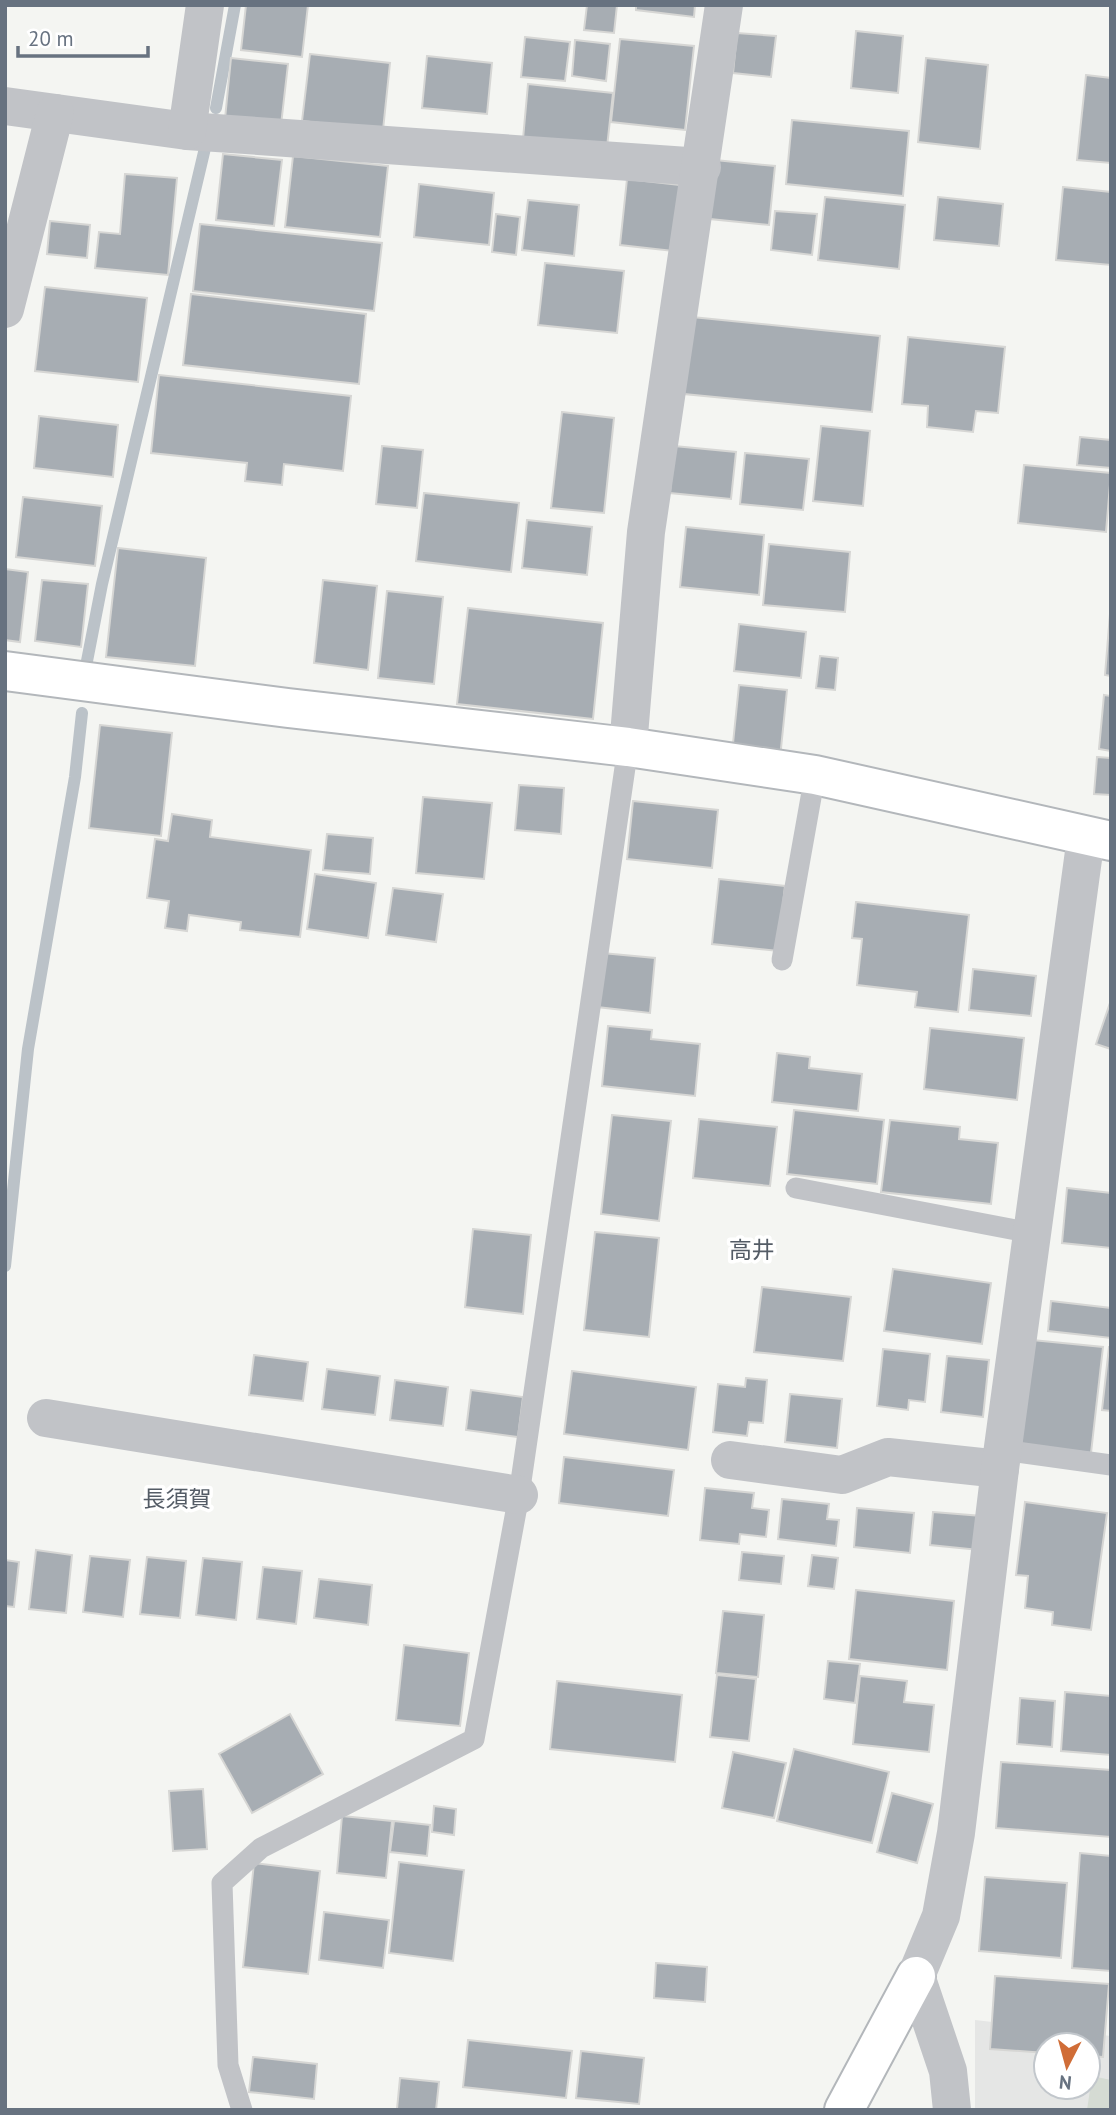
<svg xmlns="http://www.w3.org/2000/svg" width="1116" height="2115" font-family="'PT Sans','Noto Sans JP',sans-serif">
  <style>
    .built { fill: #e5e6e5; fill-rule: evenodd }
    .green { fill: #d5dbd3 }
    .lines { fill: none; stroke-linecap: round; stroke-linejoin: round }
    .stream { stroke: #bbc2c8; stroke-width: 12 }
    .building { fill: #a7adb3; stroke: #d6d6d4; stroke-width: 2 }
    .secondary-casing { stroke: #b3b7bb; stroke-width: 42 }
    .lane { stroke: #c1c3c7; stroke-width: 21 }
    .street { stroke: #c1c3c7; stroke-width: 38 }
    .secondary { stroke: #fff; stroke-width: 38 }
    .labels { text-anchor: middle; stroke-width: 7; stroke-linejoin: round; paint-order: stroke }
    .neighbourhood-label { font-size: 23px; fill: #545c66; stroke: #fff }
  </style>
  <rect width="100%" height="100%" fill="#f4f5f2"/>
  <!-- built -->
  <path class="built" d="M975 2020 1111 2036V2110H975ZM1046 2045H1088V2087H1046Z"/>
  <!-- green -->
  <polygon class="green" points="1092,2076 1111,2080 1111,2110 1087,2110"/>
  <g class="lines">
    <!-- stream -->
    <g class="stream">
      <polyline points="216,108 235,5"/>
      <polyline points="87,661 102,584 205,148"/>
      <polyline points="5,1266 28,1049 75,777 82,713"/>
    </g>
  </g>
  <!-- building -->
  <g class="building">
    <polygon points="246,5 308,5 302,57 241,50"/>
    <polygon points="587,5 617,5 614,33 584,30"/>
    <polygon points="636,5 695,5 694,17 636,10"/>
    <polygon points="856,31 903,36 898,93 851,88"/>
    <polygon points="737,33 776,36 771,77 733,73"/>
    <polygon points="525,37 570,42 565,81 521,77"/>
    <polygon points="620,39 694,46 685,130 611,122"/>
    <polygon points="575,40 610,44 606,81 572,76"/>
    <polygon points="310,54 390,63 383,130 302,121"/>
    <polygon points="427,56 492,63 487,114 422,108"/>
    <polygon points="231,58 288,64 281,125 225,119"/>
    <polygon points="926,58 988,65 980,149 918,142"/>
    <polygon points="1086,75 1111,78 1111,163 1077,160"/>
    <polygon points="528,84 613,93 607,147 523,139"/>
    <polygon points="792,120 909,131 903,196 786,184"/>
    <polygon points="223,154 282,160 274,226 216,220"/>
    <polygon points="293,156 388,166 380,237 285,227"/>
    <polygon points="715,160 775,166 769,225 710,219"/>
    <polygon points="125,174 177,178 168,275 95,268 99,232 120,234"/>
    <polygon points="627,179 680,185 673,251 620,245"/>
    <polygon points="419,184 494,193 489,245 414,237"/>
    <polygon points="1063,187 1111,192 1111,265 1056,260"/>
    <polygon points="825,197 905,205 899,269 818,260"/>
    <polygon points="938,197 1003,204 999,246 934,240"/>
    <polygon points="528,200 579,205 574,256 522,250"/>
    <polygon points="775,211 817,214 812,255 771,250"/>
    <polygon points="496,214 520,217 516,255 492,252"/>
    <polygon points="50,221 90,225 87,258 47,254"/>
    <polygon points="200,224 382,243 374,311 193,291"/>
    <polygon points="545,263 624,271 617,333 538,325"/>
    <polygon points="45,287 147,298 138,382 35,371"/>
    <polygon points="191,294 366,314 359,384 183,365"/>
    <polygon points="692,317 880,336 872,412 684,394"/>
    <polygon points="908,337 1005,347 998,413 976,411 973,432 927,427 928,406 902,404"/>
    <polygon points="159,375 351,396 343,471 284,464 282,485 245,481 247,463 151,453"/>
    <polygon points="562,412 614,418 604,513 551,508"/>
    <polygon points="39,416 118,425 113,477 34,468"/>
    <polygon points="821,426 870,431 863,506 813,501"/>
    <polygon points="1080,437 1111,440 1111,468 1077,465"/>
    <polygon points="382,446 423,450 417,508 376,504"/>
    <polygon points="674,446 736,452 731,499 670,493"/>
    <polygon points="745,453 809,459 803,510 740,504"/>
    <polygon points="1024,465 1111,473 1106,532 1018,523"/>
    <polygon points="424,493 519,503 511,572 416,561"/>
    <polygon points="23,497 102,506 95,566 16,557"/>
    <polygon points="527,520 592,527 587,575 522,568"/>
    <polygon points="686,527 764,535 759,595 680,587"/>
    <polygon points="769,544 850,552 845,612 763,605"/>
    <polygon points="118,548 206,558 195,666 106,657"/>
    <polygon points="5,569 28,572 20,642 5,640"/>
    <polygon points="42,580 88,584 81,647 35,641"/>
    <polygon points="323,580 377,586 368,670 314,663"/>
    <polygon points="387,591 443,597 434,684 378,678"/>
    <polygon points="468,608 603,623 593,719 457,704"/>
    <polygon points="1110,614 1111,614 1111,676 1105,675"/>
    <polygon points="739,624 806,632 801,678 734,671"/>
    <polygon points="820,656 838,658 835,690 816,688"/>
    <polygon points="739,685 787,690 780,758 732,753"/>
    <polygon points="1104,695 1111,696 1111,751 1099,749"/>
    <polygon points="100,725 172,733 161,836 89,828"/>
    <polygon points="1097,757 1111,758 1111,795 1094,794"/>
    <polygon points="519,785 564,788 561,834 515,830"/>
    <polygon points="423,797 492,803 484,879 416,873"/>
    <polygon points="633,801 718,810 712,868 627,859"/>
    <polygon points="172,814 212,820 210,837 311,850 300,937 240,930 241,922 189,915 187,931 165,928 169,901 147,898 155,839 168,841"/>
    <polygon points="327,834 373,838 370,874 323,870"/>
    <polygon points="315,874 376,883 368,938 307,929"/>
    <polygon points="719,879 785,886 778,951 712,944"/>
    <polygon points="393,888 443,894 436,942 386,935"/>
    <polygon points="856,902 969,915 958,1012 915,1007 917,992 857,985 862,939 852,938"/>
    <polygon points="602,953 655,958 650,1013 597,1007"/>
    <polygon points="973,969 1036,976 1031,1016 969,1010"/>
    <polygon points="1111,1000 1111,1049 1096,1044"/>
    <polygon points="608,1026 652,1030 651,1039 700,1044 695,1096 602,1086"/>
    <polygon points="930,1028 1024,1038 1017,1100 924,1089"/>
    <polygon points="777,1053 810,1057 809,1068 862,1074 858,1111 772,1102"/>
    <polygon points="794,1110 884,1120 877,1184 787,1174"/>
    <polygon points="612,1115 671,1121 659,1221 601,1214"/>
    <polygon points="699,1119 777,1127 770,1186 693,1178"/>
    <polygon points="890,1120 960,1127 959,1139 998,1143 991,1204 881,1192"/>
    <polygon points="1067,1188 1111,1193 1111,1248 1062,1243"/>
    <polygon points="473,1229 531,1235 523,1314 465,1307"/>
    <polygon points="595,1232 659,1238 649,1337 584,1330"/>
    <polygon points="893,1269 991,1283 982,1344 884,1331"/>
    <polygon points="762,1287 851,1297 843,1361 754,1352"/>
    <polygon points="1051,1301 1111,1308 1111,1338 1048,1331"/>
    <polygon points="1032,1340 1103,1347 1091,1453 1021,1445"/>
    <polygon points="1109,1347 1111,1347 1111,1411 1102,1410"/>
    <polygon points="883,1349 930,1354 925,1402 909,1400 908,1410 877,1406"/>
    <polygon points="254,1355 308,1362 303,1401 249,1395"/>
    <polygon points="947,1356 989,1360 983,1417 941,1412"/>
    <polygon points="327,1369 380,1376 375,1415 322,1409"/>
    <polygon points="572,1371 696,1387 688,1450 564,1434"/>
    <polygon points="746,1378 767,1380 763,1423 749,1422 747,1436 713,1432 718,1384 745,1387"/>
    <polygon points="395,1380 448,1387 443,1426 390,1420"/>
    <polygon points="471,1390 523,1397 518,1437 466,1430"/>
    <polygon points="790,1394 842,1399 837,1448 785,1442"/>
    <polygon points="564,1457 674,1470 668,1516 559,1503"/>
    <polygon points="705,1488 754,1493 752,1508 769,1510 766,1537 740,1534 739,1544 700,1540"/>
    <polygon points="782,1499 829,1504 827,1519 839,1520 836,1546 778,1539"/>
    <polygon points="1025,1502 1107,1513 1091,1630 1052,1625 1053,1612 1025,1608 1028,1576 1016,1575"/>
    <polygon points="857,1508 914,1513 910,1553 854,1547"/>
    <polygon points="933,1512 982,1516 979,1550 930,1545"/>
    <polygon points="36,1550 72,1555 66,1613 29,1609"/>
    <polygon points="742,1552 784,1556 781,1584 739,1580"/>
    <polygon points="812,1555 838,1558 834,1589 808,1586"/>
    <polygon points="90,1556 130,1560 123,1617 83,1612"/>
    <polygon points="147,1557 186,1561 180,1618 140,1614"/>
    <polygon points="203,1558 242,1562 236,1620 196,1615"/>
    <polygon points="5,1560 19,1562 14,1607 5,1606"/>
    <polygon points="263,1567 302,1571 296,1624 257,1619"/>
    <polygon points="319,1579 372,1585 368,1625 314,1618"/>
    <polygon points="856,1590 954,1601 947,1670 849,1659"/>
    <polygon points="723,1611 764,1615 758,1677 716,1673"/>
    <polygon points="404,1645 469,1653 460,1726 396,1720"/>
    <polygon points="828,1661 860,1664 855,1703 824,1699"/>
    <polygon points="717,1675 756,1679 749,1741 710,1737"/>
    <polygon points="860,1676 907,1681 904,1702 934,1705 929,1752 853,1744"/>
    <polygon points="557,1681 682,1695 675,1762 550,1749"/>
    <polygon points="1065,1692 1111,1696 1111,1755 1061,1751"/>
    <polygon points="1020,1698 1055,1701 1052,1747 1017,1744"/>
    <polygon points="290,1714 323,1774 252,1813 219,1754"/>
    <polygon points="794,1749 889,1772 872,1843 777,1821"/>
    <polygon points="733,1752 786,1763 774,1818 722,1808"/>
    <polygon points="1001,1762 1111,1770 1111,1837 996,1828"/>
    <polygon points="203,1789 207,1849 173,1851 169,1791"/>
    <polygon points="892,1793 933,1804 917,1863 877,1852"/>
    <polygon points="434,1806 456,1809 454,1835 432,1832"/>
    <polygon points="342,1816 392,1821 386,1878 337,1873"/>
    <polygon points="394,1821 430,1825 427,1856 390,1852"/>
    <polygon points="1080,1853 1111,1856 1111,1971 1072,1968"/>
    <polygon points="399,1862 464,1870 453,1961 389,1953"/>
    <polygon points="254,1863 320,1871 308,1974 243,1967"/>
    <polygon points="985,1877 1067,1883 1061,1958 979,1951"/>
    <polygon points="324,1912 389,1920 383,1968 319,1960"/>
    <polygon points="656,1963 707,1967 705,2002 654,1998"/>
    <polygon points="995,1976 1109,1984 1103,2057 1088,2056 1088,2045 1046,2045 1046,2053 990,2049"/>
    <polygon points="468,2040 572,2051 566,2098 463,2087"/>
    <polygon points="581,2051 644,2058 639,2104 576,2098"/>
    <polygon points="253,2057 317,2064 314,2099 249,2092"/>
    <polygon points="400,2078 439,2082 436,2110 397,2109"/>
  </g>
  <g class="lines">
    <!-- secondary casing -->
    <g class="secondary-casing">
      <g id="secondary">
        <polyline points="5,671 288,708 628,747 815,775 1111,841"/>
        <polyline points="844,2110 916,1976"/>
      </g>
    </g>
    <!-- lane -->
    <g class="lane">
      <polyline points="782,960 815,775"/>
      <polyline points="796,1188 1032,1233"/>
      <polyline points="1003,1450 1111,1465"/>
      <polyline points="242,2110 228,2065 222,1883 261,1848 474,1739 519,1495 628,747"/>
    </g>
    <!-- street -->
    <g class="street">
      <polyline points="5,106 187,131 702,167"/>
      <polyline points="187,131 205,5"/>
      <polyline points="5,309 55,113"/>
      <polyline points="628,747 646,532 724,5"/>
      <polyline points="46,1418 519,1495"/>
      <polyline points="730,1460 842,1475 888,1457 1000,1469"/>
      <polyline points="952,2110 948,2071 916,1976 941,1916 956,1833 1000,1469 1086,837"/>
    </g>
    <!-- secondary -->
    <use href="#secondary" class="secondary"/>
  </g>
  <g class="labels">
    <!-- neighbourhood labels -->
    <g class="neighbourhood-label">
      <text x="752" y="1258">高井</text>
      <text x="177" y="1507">長須賀</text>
    </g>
  </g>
  <!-- border -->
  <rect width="1116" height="2115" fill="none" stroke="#677280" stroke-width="14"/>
  <!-- north arrow -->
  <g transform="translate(1067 2066) rotate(186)"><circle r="33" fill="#ffffff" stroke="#c2c7cc" stroke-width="2"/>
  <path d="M0-5L12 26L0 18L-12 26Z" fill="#d06d37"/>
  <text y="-10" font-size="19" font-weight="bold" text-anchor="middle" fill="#677280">N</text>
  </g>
  <!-- scale -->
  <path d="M18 46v10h130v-10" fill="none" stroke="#677280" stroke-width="3.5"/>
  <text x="28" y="46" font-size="21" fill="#677280" stroke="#ffffff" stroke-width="5" paint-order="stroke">20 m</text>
</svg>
